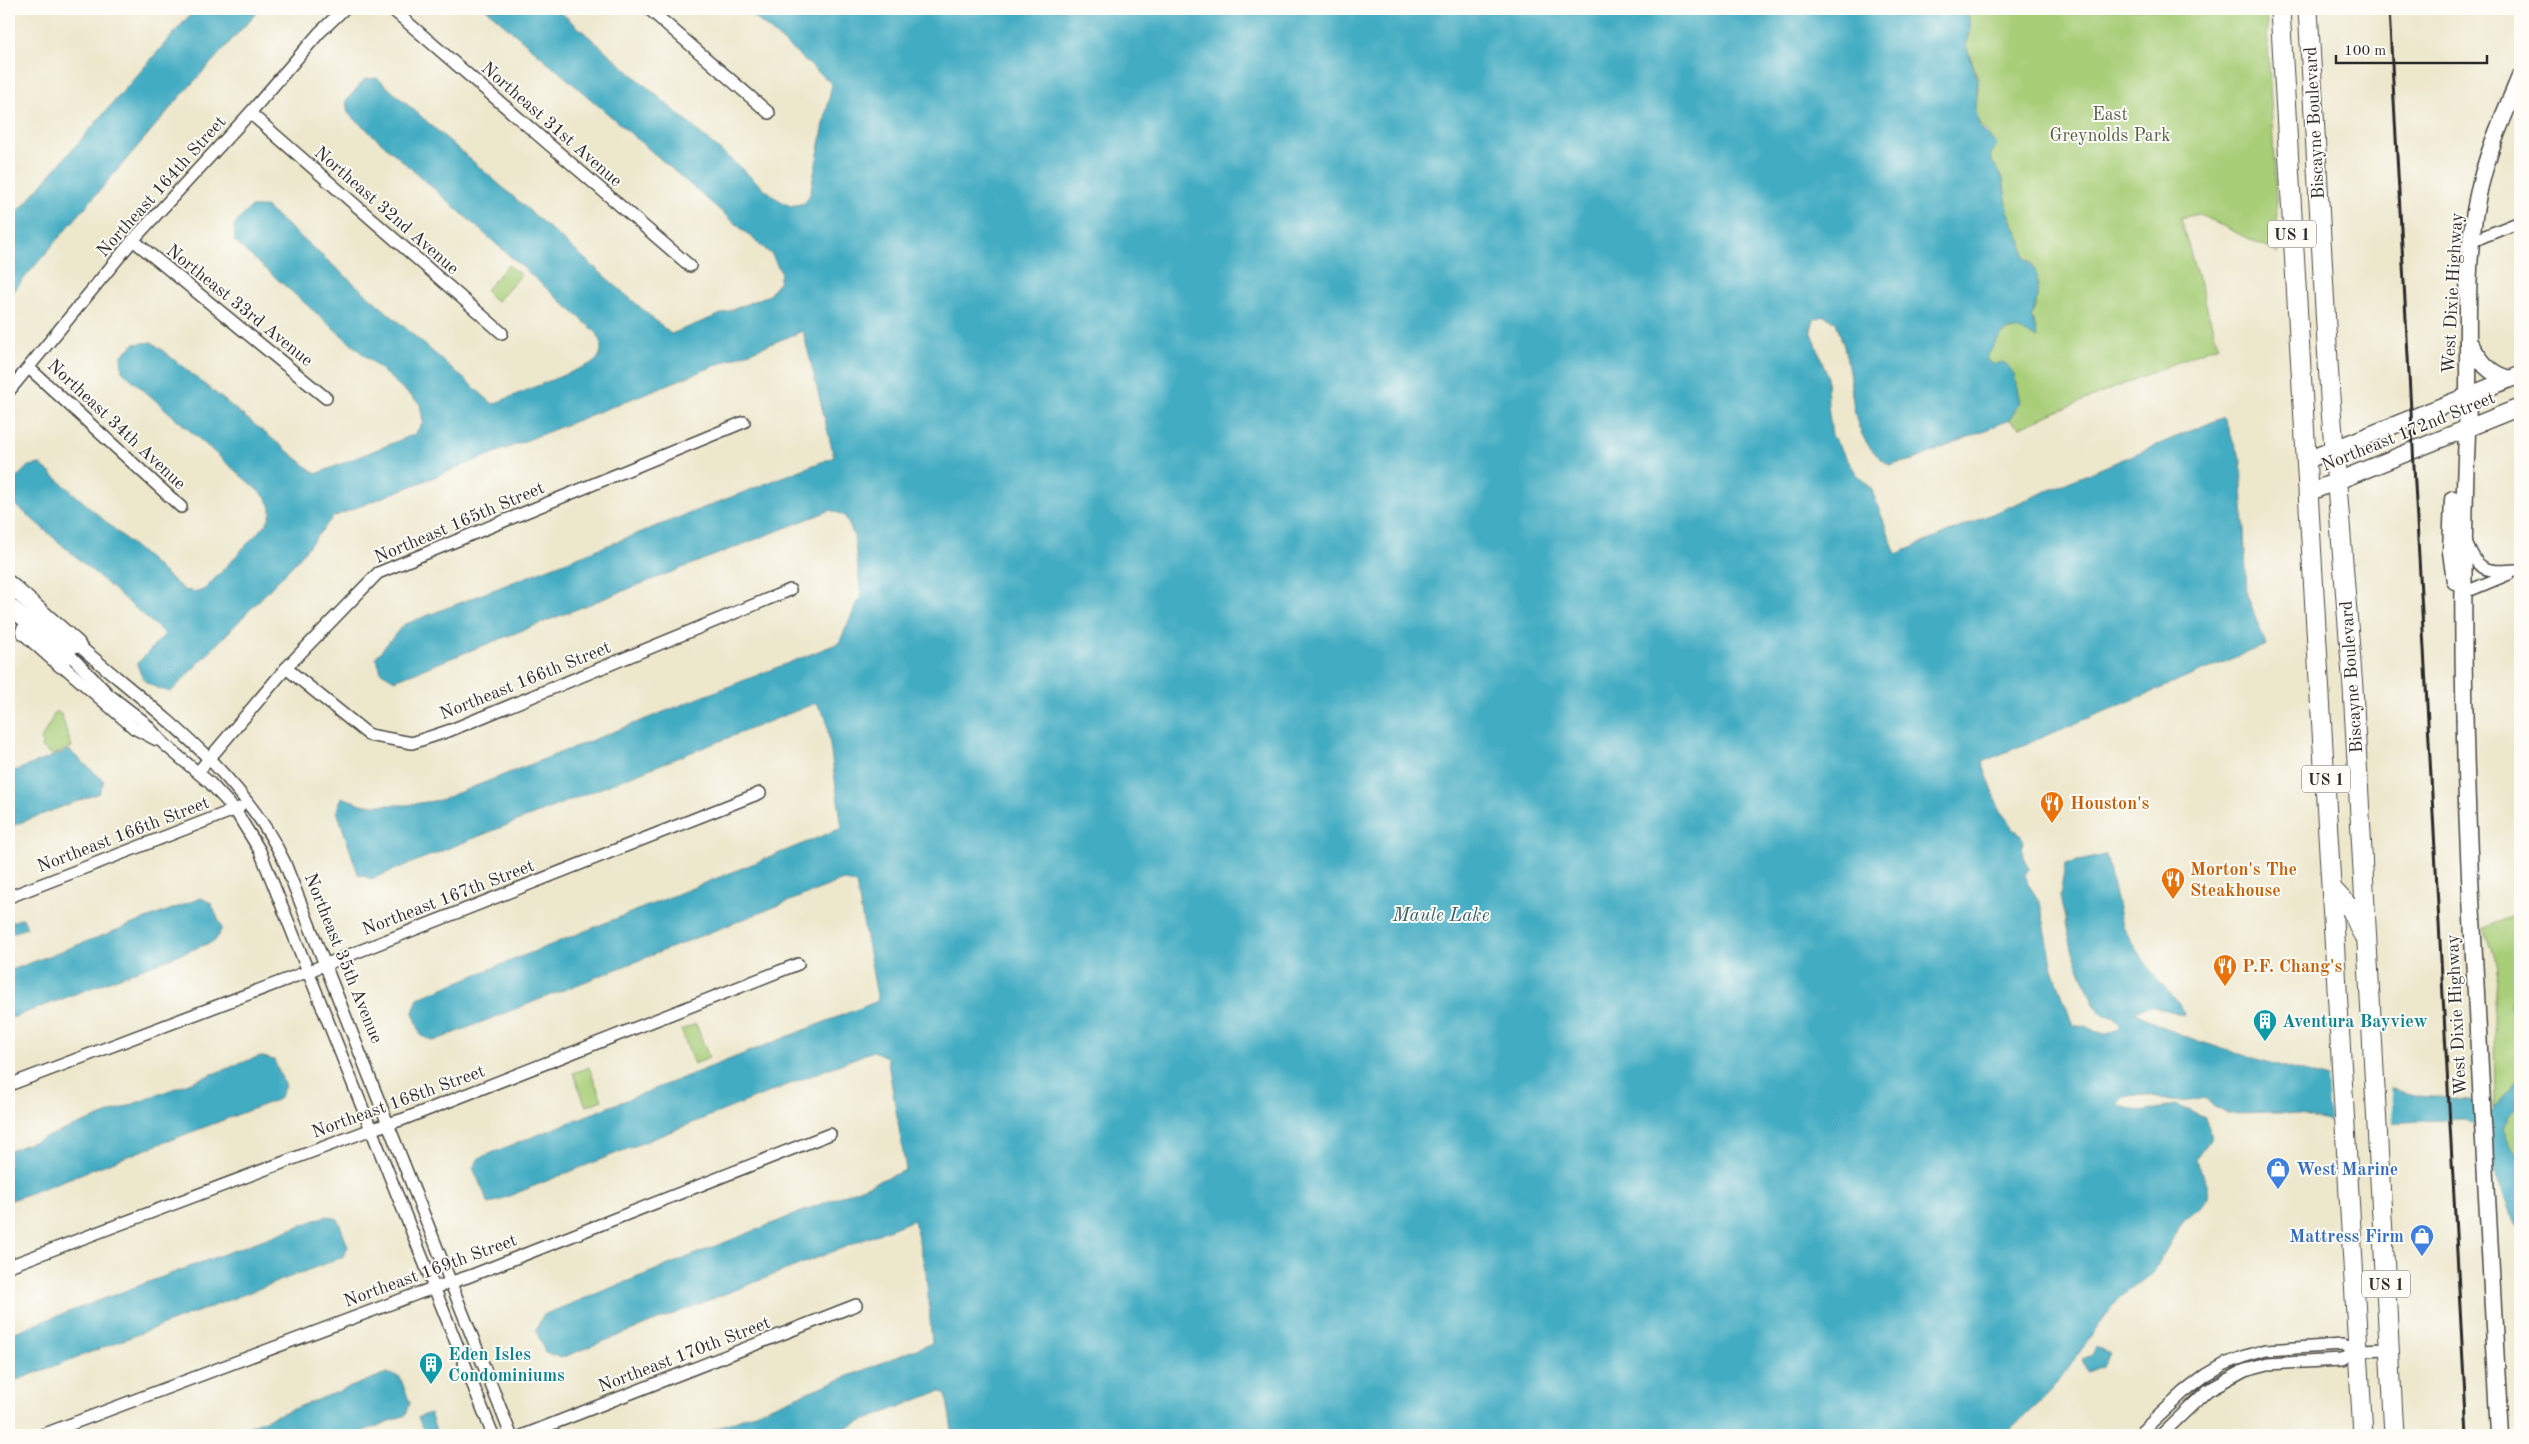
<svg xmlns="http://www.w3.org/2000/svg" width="2529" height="1444" font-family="'Old Standard TT',serif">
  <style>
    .green { fill: #a8ce78; stroke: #6a7c52 }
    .water { fill: #42acc2; stroke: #366c76 }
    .pier { fill: #ede7cc }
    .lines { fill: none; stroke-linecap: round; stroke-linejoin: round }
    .street-casing { stroke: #484743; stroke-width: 14 }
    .secondary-casing { stroke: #484743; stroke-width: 19 }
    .primary-casing { stroke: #484743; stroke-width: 21 }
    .street { stroke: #fff; stroke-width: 11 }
    .secondary { stroke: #fff; stroke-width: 16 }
    .primary { stroke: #fff; stroke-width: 19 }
    .rail { stroke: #2b2b2b; stroke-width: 3 }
    .labels { text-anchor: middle; stroke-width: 4; stroke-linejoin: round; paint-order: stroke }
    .shield { fill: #fdfcf7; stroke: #6a6a68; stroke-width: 1 }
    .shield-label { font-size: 16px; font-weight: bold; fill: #2b2b2b }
    .park-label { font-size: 18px; fill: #505c42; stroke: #fdfcf7 }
    .street-label { font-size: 18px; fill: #2b2b2b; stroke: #fdfcf7 }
    .food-label { font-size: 18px; font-weight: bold; fill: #c56008; stroke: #fdfcf7; text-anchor: start }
    .culture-label { font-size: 18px; font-weight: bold; fill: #0d838f; stroke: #fdfcf7; text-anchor: start }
    .shop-label { font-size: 18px; font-weight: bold; fill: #366cbe; stroke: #fdfcf7; text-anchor: start }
    .water-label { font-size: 19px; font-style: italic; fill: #345f67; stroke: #fdfcf7 }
  </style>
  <rect width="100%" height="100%" fill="#fdfcf7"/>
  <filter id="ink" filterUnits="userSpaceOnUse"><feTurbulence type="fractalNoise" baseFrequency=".02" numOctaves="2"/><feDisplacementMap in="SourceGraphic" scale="10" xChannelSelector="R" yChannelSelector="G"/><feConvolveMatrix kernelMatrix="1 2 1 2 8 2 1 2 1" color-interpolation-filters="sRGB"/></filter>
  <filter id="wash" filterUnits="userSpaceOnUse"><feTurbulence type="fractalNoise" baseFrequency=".0096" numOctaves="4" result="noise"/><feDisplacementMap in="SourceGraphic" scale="20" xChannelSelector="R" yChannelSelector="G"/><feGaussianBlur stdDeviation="1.12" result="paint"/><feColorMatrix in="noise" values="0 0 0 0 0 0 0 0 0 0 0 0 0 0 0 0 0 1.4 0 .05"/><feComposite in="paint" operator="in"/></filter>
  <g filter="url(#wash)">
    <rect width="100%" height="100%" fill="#ede7cc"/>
    <!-- green -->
    <g class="green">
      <path d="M1965 9H2266L2279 254 2199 214 2180 218 2218 345 2020 427 2009 420 2020 402 1993 364 1986 359C1993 346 2004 323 2023 330 2028 331 2032 336 2036 338L2035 327 2031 317 2036 306 2032 262 2023 257 2022 243 2008 211 2003 180 1992 162 1988 132C1969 119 1979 100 1978 82 1978 71 1969 56 1966 45 1972 31 1972 22 1965 9Z"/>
      <polygon points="508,265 521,275 497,302 485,291"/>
      <polygon points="56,711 61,714 72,747 52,755 41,747 43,743 40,741"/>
      <polygon points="2520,913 2520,1157 2512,1150 2495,1116 2494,1014 2498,966 2484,928"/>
      <polygon points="696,1024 709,1058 694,1064 681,1030"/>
      <polygon points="589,1067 602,1100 586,1106 573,1073"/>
    </g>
    <!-- water -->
    <g class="water">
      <polygon points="195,9 260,9 180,97 9,296 9,222"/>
      <path d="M486 9H557L774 197 790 206 805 203 810 194 832 84 745 9H1965C1972 22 1972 31 1966 45L1978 82 1975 107 1981 128 1997 145 1991 154 1992 161 2003 180 2008 211 2022 243 2024 257C2043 269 2040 298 2031 317L2035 327 2037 339C2007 319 2001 333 1986 359L1993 364 2004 362 2014 374 2020 402 2009 420 1914 460 1889 465C1847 436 1856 399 1846 355 1844 344 1839 333 1836 322L1824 316 1814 319 1811 330 1827 375 1828 406 1832 435 1858 476 1871 488 1896 554 2224 417 2241 461 2247 595 2266 645 1982 762 2000 811 2024 840 2021 848 2029 869 2025 874 2026 881 2040 902 2053 969 2073 1026 2086 1025C2101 1036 2105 1038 2121 1026L2112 1017 2102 1014 2094 1004 2072 949 2060 897 2065 864 2106 855 2122 926 2158 982 2180 1003 2184 1015 2151 1006 2136 1010C2156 1035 2285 1066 2321 1077L2343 1083 2376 1084 2417 1096 2469 1099 2480 1103 2492 1113 2520 1074V1104L2508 1116 2502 1129 2512 1150 2520 1157V1229L2515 1225 2496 1177 2492 1160 2476 1127 2463 1119 2346 1125 2285 1112 2226 1113 2213 1106 2205 1098C2195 1100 2184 1103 2173 1101 2156 1099 2140 1091 2122 1098L2119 1105 2141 1112 2176 1105 2206 1117 2210 1140 2196 1159 2208 1186 2207 1197 2200 1207 2184 1220 2151 1275 2120 1297 2051 1391 2005 1435H953L946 1395 940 1391 827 1435H699L932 1343 926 1273 914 1220 561 1358 545 1352 536 1330 543 1315 906 1170 887 1057 873 1051 489 1204 473 1168 479 1158 878 1001 856 884 843 880 434 1041 421 1036 413 1012 418 998 842 828 826 718 816 703 371 879 358 874 337 811 341 797 365 805H406L440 800 839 643 861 595 854 536 845 516 831 510 395 680 381 672 376 657 403 625 834 457 803 331 333 517 294 564 171 692C151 687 143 684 137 664L165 634 10 500 9 485 28 466 40 464 184 590 198 592 205 589 266 524C273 512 273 507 264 496L122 371 121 356 134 344 152 342 316 474 415 434 423 422 420 404 235 242 234 225 251 207H266L493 404 593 363C604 354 602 345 597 333L348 113 346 101 365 79 377 78 671 334 769 295 779 282 781 273 772 255Z"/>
      <polygon points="69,750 104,781 99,793 9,827 9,773"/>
      <polygon points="201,898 211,903 222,928 215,941 9,1019 9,971"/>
      <polygon points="23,918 27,928 9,934 9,923"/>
      <polygon points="2515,995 2520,997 2520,1067 2516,1059 2519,1039 2510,1004"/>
      <polygon points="260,1056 274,1060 285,1086 279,1099 9,1201 9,1151"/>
      <polygon points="326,1216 338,1219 348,1247 343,1257 9,1383 9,1334"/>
      <polygon points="2096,1347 2109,1353 2103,1366 2087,1372 2082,1359 2092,1355"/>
      <polygon points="387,1373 400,1377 410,1403 406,1415 354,1435 225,1435"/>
      <polygon points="430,1413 437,1434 425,1435 418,1417"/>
    </g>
    <!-- pier -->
    <polygon class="pier" points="2327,1076 2343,1080 2376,1081 2391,1086 2393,1125 2346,1128 2330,1124"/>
  </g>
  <g filter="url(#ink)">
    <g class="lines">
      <!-- street casing -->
      <g class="street-casing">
        <g id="street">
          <polyline points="392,9 690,266"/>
          <polyline points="649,9 769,113"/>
          <polyline points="250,113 502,333"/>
          <polyline points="133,240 326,398"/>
          <polyline points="2472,241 2520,222"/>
          <polyline points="29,368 181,507"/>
          <polyline points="9,391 133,240 250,113 319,33 344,9"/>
          <path d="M2466 541C2478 572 2485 572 2517 570"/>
          <polyline points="2462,591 2473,589 2509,574"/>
          <path d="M77 644C152 709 241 770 284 861L511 1435"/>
          <polyline points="68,653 108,694 143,721 164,744 210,783 235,810 260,851 493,1435"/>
          <polyline points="62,665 134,728 157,740"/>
          <polyline points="286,668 369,735 412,743 451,730 790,590"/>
          <polyline points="198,772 286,668 378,573 744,422"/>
          <polyline points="9,897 239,808"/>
          <polyline points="9,1085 309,971 760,793"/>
          <polyline points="9,1266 372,1129 404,1119 798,964"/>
          <polyline points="42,1435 419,1293 470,1276 830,1134"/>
          <polyline points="524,1435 856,1305"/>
          <polyline points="2138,1435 2184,1392 2206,1375 2225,1364 2246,1356 2266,1350 2342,1345 2358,1350 2390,1349"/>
          <polyline points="2161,1435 2208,1390 2245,1370 2268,1364 2342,1360 2358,1350"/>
        </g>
      </g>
      <!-- secondary casing -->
      <g class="secondary-casing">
        <g id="secondary">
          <path d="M2468 341C2480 360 2487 373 2509 379"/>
          <polyline points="2307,460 2520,375"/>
          <polyline points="2310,492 2520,407"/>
          <polyline points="2453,499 2451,552 2455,581"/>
          <polyline points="9,584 77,644"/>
          <polyline points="9,606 68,653"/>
          <polyline points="24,631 62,665"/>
          <path d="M2500 1435C2491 1282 2483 1129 2475 975 2465 795 2459 614 2467 433 2471 355 2462 276 2477 200 2485 157 2503 117 2520 77"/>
        </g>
      </g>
      <!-- primary casing -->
      <g class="primary-casing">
        <g id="primary">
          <polyline points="2280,9 2363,1435"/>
          <polyline points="2308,9 2330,397 2353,688 2394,1435"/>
          <polyline points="2333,890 2351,909 2362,933"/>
        </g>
      </g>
      <!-- street -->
      <use href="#street" class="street"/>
      <!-- secondary -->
      <use href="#secondary" class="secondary"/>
      <!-- primary -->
      <use href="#primary" class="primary"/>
      <!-- rail -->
      <polyline class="rail" points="2389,9 2467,1435"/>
    </g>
  </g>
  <!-- icons -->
  <defs>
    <g id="restaurant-pin" transform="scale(1.25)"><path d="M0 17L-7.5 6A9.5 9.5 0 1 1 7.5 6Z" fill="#e8710a" stroke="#fdfcf7"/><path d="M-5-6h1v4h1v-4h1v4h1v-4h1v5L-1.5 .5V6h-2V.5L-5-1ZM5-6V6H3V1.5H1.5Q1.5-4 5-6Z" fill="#fff"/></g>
    <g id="building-pin" transform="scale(1.25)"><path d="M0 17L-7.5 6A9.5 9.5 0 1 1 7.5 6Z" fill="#0f9aa8" stroke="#fdfcf7"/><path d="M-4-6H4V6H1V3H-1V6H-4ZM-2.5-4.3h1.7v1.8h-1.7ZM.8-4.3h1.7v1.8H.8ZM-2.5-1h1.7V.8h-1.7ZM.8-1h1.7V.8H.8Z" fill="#fff"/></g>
    <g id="shop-pin" transform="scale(1.25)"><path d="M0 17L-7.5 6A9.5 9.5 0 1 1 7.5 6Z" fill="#3f7fe0" stroke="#fdfcf7"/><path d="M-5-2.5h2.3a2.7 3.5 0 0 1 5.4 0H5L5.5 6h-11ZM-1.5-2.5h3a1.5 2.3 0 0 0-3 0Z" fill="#fff"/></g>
  </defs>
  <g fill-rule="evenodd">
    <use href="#restaurant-pin" x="2052" y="803"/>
    <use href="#restaurant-pin" x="2173" y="879"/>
    <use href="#restaurant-pin" x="2225" y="966"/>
    <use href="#building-pin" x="2265" y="1021"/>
    <use href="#shop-pin" x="2278" y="1169"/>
    <use href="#shop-pin" x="2422" y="1236"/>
    <use href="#building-pin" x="431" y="1364"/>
  </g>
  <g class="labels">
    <!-- shield labels -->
    <g class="shield">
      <rect x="2268" y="220.5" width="48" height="27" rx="4"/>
      <rect x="2302" y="765.5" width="48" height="27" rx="4"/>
      <rect x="2362" y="1270.5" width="48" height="27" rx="4"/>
    </g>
    <g class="shield-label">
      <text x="2292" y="240">US 1</text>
      <text x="2326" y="785">US 1</text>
      <text x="2386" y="1290">US 1</text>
    </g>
    <!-- park labels -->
    <g class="park-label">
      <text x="2110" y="120">East<tspan x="2110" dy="21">Greynolds Park</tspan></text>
    </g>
    <!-- street labels -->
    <g class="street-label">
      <text transform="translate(2314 123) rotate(-93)" y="6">Biscayne Boulevard</text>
      <text transform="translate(552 124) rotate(41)" y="6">Northeast 31st Avenue</text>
      <text transform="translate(161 186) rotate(-48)" y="6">Northeast 164th Street</text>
      <text transform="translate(387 210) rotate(41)" y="6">Northeast 32nd Avenue</text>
      <text transform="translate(2452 293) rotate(-87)" y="6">West Dixie Highway</text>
      <text transform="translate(240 305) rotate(39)" y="6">Northeast 33rd Avenue</text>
      <text transform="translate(117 424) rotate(43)" y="6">Northeast 34th Avenue</text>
      <text transform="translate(2408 431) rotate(-22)" y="6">Northeast 172nd Street</text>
      <text transform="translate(459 522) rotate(-23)" y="6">Northeast 165th Street</text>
      <text transform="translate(2351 677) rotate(-94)" y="6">Biscayne Boulevard</text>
      <text transform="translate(525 680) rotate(-22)" y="6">Northeast 166th Street</text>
      <text transform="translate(123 834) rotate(-21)" y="6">Northeast 166th Street</text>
      <text transform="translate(448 897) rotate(-21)" y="6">Northeast 167th Street</text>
      <text transform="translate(344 958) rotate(68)" y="6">Northeast 35th Avenue</text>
      <text transform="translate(2456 1015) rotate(-93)" y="6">West Dixie Highway</text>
      <text transform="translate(398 1101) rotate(-20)" y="6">Northeast 168th Street</text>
      <text transform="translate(430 1270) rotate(-20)" y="6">Northeast 169th Street</text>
      <text transform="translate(684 1354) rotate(-21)" y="6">Northeast 170th Street</text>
    </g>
    <!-- food labels -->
    <g class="food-label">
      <text x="2070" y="809">Houston's</text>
      <text x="2190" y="875">Morton's The<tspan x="2190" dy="21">Steakhouse</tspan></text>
      <text x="2242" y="972">P.F. Chang's</text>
    </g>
    <!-- culture labels -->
    <g class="culture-label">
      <text x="2282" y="1027">Aventura Bayview</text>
      <text x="448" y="1360">Eden Isles<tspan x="448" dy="21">Condominiums</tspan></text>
    </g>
    <!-- shop labels -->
    <g class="shop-label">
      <text x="2296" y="1175">West Marine</text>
      <text x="2404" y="1242" text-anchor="end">Mattress Firm</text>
    </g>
    <!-- water labels -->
    <g class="water-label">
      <text x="1441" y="921">Maule Lake</text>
    </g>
  </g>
  <!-- margin -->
  <rect width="2529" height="1444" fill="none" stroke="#fdfcf7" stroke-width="30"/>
  <!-- scale -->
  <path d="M2336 55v8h151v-8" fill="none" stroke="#2b2b2b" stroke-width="2.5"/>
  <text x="2344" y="55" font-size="15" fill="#2b2b2b" stroke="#fdfcf7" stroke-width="4" paint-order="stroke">100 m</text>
</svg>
